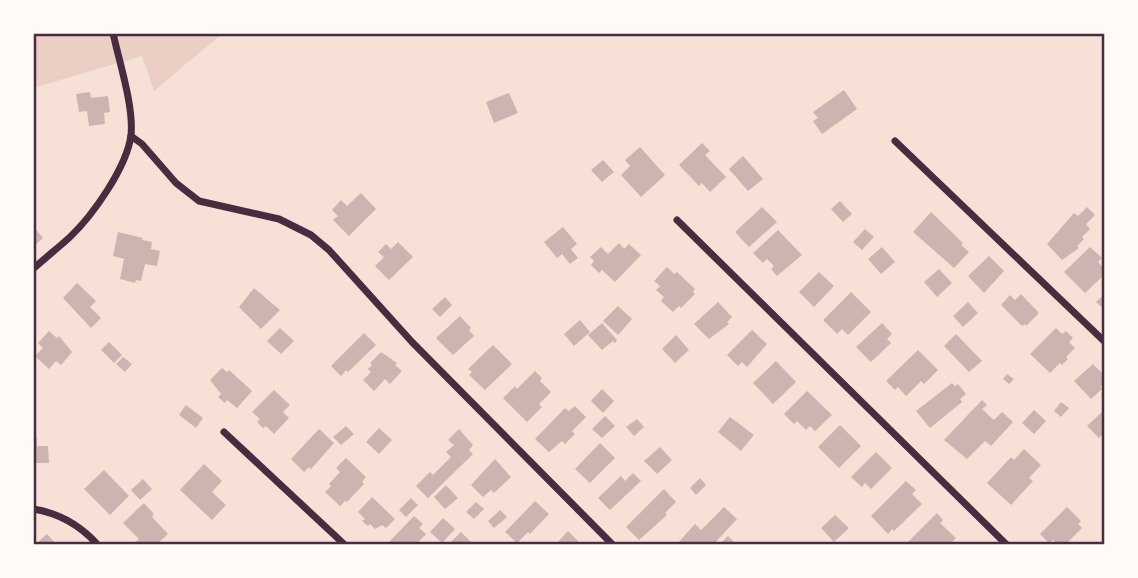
<svg xmlns="http://www.w3.org/2000/svg" width="1138" height="578" font-family="Jost,sans-serif">
  <style>
    .green { fill: #ebcfc5 }
    .building { fill: #ccb4b1 }
    .lines { fill: none; stroke-linecap: round; stroke-linejoin: round }
    .minor { stroke: #4a2c40; stroke-width: 7 }
    .neatline { fill: none; stroke: #4a2c40; stroke-width: 2.5 }
  </style>
  <rect width="100%" height="100%" fill="#f7e1d7"/>
  <!-- green -->
  <polygon class="green" points="33,33 223,33 154,91 142,56 33,88"/>
  <!-- building -->
  <g class="building">
    <polygon points="844,90 857,109 822,134 813,121 818,118 813,112"/>
    <polygon points="90,92 91,98 108,96 110,112 104,113 105,124 89,126 87,111 79,112 76,94"/>
    <polygon points="509,93 518,113 494,123 486,102"/>
    <polygon points="702,143 710,151 705,155 726,177 710,192 702,183 699,186 679,165"/>
    <polygon points="640,147 665,175 641,197 621,175 630,166 625,160"/>
    <polygon points="743,156 763,179 748,191 729,169"/>
    <polygon points="603,160 614,172 602,182 591,170"/>
    <polygon points="361,193 376,209 349,236 333,220 338,216 332,210 341,200 347,206"/>
    <polygon points="840,201 852,214 843,222 831,209"/>
    <polygon points="762,207 777,222 749,247 735,232"/>
    <polygon points="1087,207 1095,215 1086,224 1090,229 1082,237 1084,239 1077,246 1079,248 1062,260 1047,244 1074,213 1078,216"/>
    <polygon points="931,212 963,243 961,245 969,252 954,268 913,232"/>
    <polygon points="33,226 43,238 33,247"/>
    <polygon points="563,227 577,244 571,249 578,258 570,264 562,254 557,258 544,242"/>
    <polygon points="865,229 874,237 862,250 853,242"/>
    <polygon points="778,230 802,255 777,276 771,269 774,266 767,259 763,263 753,253"/>
    <polygon points="118,232 143,238 142,240 152,242 151,249 160,251 157,266 145,264 141,281 136,280 135,283 120,279 124,259 113,256"/>
    <polygon points="398,242 413,257 389,280 375,266 384,257 378,252 386,244 391,249"/>
    <polygon points="619,243 624,249 629,244 641,255 615,282 602,270 599,273 591,265 594,261 590,257 601,247 608,254"/>
    <polygon points="882,247 895,262 881,274 868,259"/>
    <polygon points="1090,247 1102,258 1098,262 1105,269 1105,274 1085,293 1064,272"/>
    <polygon points="989,256 1004,271 984,293 968,276"/>
    <polygon points="667,267 674,274 677,272 695,289 693,292 695,294 681,308 679,306 673,312 661,301 664,297 656,290 660,286 654,281"/>
    <polygon points="939,269 952,283 937,297 924,282"/>
    <polygon points="819,272 834,286 814,307 799,292"/>
    <polygon points="77,283 96,301 90,307 101,318 91,328 63,298"/>
    <polygon points="254,288 280,310 261,329 239,307"/>
    <polygon points="851,292 871,312 848,335 842,329 837,334 823,320"/>
    <polygon points="1021,294 1039,313 1026,326 1025,324 1022,326 1001,305 1010,295 1015,300"/>
    <polygon points="1105,294 1105,310 1096,302"/>
    <polygon points="445,297 452,305 440,317 432,309"/>
    <polygon points="718,302 732,317 727,322 729,324 709,339 694,324"/>
    <polygon points="968,302 978,313 963,327 953,316"/>
    <polygon points="618,306 632,319 618,335 603,321"/>
    <polygon points="460,316 471,328 469,330 474,336 453,355 436,338"/>
    <polygon points="580,320 590,332 574,346 564,334"/>
    <polygon points="602,323 617,340 615,343 613,341 602,350 588,335"/>
    <polygon points="882,323 892,334 887,339 891,343 871,362 856,347"/>
    <polygon points="280,328 294,341 281,354 267,341"/>
    <polygon points="1056,328 1062,334 1066,331 1073,338 1069,342 1075,348 1066,357 1068,359 1062,365 1060,363 1050,373 1030,354"/>
    <polygon points="752,330 767,344 747,367 742,362 738,366 727,355"/>
    <polygon points="49,331 57,338 59,336 72,352 61,365 56,361 49,369 35,356 43,348 38,343"/>
    <polygon points="364,333 376,345 348,372 346,370 341,376 331,366"/>
    <polygon points="956,334 982,361 969,372 944,346"/>
    <polygon points="676,335 689,350 675,363 662,349"/>
    <polygon points="109,342 122,355 114,363 101,350"/>
    <polygon points="493,345 512,364 485,390 469,375 472,372 468,369"/>
    <polygon points="918,350 938,370 924,384 921,381 906,396 898,387 895,390 886,381"/>
    <polygon points="381,352 397,363 395,365 402,371 390,384 385,379 374,391 363,380 371,372 368,369 372,365 370,363"/>
    <polygon points="123,357 132,364 125,372 116,364"/>
    <polygon points="776,361 796,382 773,404 753,383"/>
    <polygon points="1093,364 1105,376 1105,383 1100,387 1102,389 1091,399 1074,381"/>
    <polygon points="222,368 227,372 229,370 252,391 237,408 227,400 225,403 218,397 221,394 210,380"/>
    <polygon points="535,371 542,378 540,381 551,392 539,404 542,407 527,422 503,398 515,386 517,389"/>
    <polygon points="1007,374 1014,379 1009,384 1003,379"/>
    <polygon points="952,383 955,386 958,384 966,394 960,399 962,402 930,428 916,411"/>
    <polygon points="602,389 614,401 603,413 591,401"/>
    <polygon points="274,390 290,405 283,412 289,418 274,434 266,426 263,428 257,422 260,419 252,412"/>
    <polygon points="807,391 832,415 815,431 810,426 806,430 797,421 794,424 784,414"/>
    <polygon points="982,400 987,405 982,409 994,420 1002,412 1013,422 991,446 985,441 967,459 944,440"/>
    <polygon points="1061,402 1069,408 1061,417 1054,411"/>
    <polygon points="186,405 203,418 196,428 179,415"/>
    <polygon points="575,406 586,417 572,431 575,434 565,444 562,441 549,452 535,439 565,408 569,411"/>
    <polygon points="1105,409 1105,432 1099,438 1087,426"/>
    <polygon points="1034,410 1046,421 1034,434 1022,423"/>
    <polygon points="605,416 615,426 602,438 592,429"/>
    <polygon points="730,417 754,435 741,451 718,432"/>
    <polygon points="637,419 644,427 634,436 626,427"/>
    <polygon points="840,425 861,446 839,468 818,447"/>
    <polygon points="346,426 354,434 341,445 333,437"/>
    <polygon points="379,428 392,440 379,454 366,442"/>
    <polygon points="319,429 334,443 311,469 309,467 304,472 291,459"/>
    <polygon points="459,429 473,445 469,450 473,454 428,498 416,486 430,472 433,475 451,457 446,452 454,445 448,440"/>
    <polygon points="33,437 37,437 37,446 48,446 49,463 33,463"/>
    <polygon points="600,443 615,458 590,483 575,469"/>
    <polygon points="660,447 672,460 657,474 644,461"/>
    <polygon points="1024,449 1041,465 1029,478 1033,481 1011,505 987,483 1011,457 1014,460"/>
    <polygon points="876,452 892,468 871,489 865,483 862,487 851,477"/>
    <polygon points="346,458 366,477 362,482 364,484 347,502 345,501 340,506 325,492 331,486 329,484 340,472 336,468"/>
    <polygon points="495,459 511,477 494,493 491,490 483,497 471,485"/>
    <polygon points="204,464 222,481 212,492 226,505 212,520 180,490"/>
    <polygon points="104,470 129,496 110,515 84,489"/>
    <polygon points="633,473 641,481 610,510 598,498 621,476 625,481"/>
    <polygon points="700,478 706,485 696,495 690,488"/>
    <polygon points="143,479 152,489 140,500 131,490"/>
    <polygon points="906,481 916,490 912,494 922,504 894,531 892,529 888,534 871,516"/>
    <polygon points="446,485 458,498 445,509 434,497"/>
    <polygon points="664,489 676,502 665,513 667,515 639,540 626,527"/>
    <polygon points="372,497 395,519 386,528 382,525 375,529 370,524 368,526 362,521 365,519 358,512"/>
    <polygon points="411,498 418,505 406,517 399,510"/>
    <polygon points="535,501 549,514 530,534 528,532 517,543 505,532"/>
    <polygon points="476,502 484,509 474,519 466,512"/>
    <polygon points="144,503 154,514 152,517 168,534 156,545 136,545 134,543 139,539 123,523"/>
    <polygon points="724,507 737,519 713,545 707,543 705,545 676,545 695,524 701,530"/>
    <polygon points="1067,507 1081,521 1078,524 1082,528 1065,545 1058,545 1053,540 1049,543 1040,534"/>
    <polygon points="500,510 507,517 494,528 488,521"/>
    <polygon points="937,513 943,520 940,523 956,538 949,545 905,545"/>
    <polygon points="835,515 849,528 834,542 821,528"/>
    <polygon points="414,516 423,524 419,528 426,534 416,545 386,545"/>
    <polygon points="443,518 455,529 442,543 430,532"/>
    <polygon points="568,531 582,545 555,545"/>
    <polygon points="461,532 474,545 448,545"/>
    <polygon points="47,534 57,545 41,545 38,542"/>
    <polygon points="728,536 737,545 719,545"/>
  </g>
  <g class="lines">
    <!-- minor -->
    <g class="minor">
      <polyline points="131,136 142,144 176,183 199,201 279,219 311,235 329,250 412,342 613,545"/>
      <polyline points="895,141 1105,342"/>
      <polyline points="677,220 1007,545"/>
      <path d="M33 269C45 258 58 248 70 237 93 215 127 167 131 135 134 107 119 61 113 33"/>
      <polyline points="224,432 345,545"/>
      <path d="M33 509C59 513 81 526 98 545"/>
    </g>
  </g>
  <!-- border -->
  <rect width="1138" height="578" fill="none" stroke="#fffaf5" stroke-width="70"/>
  <rect x="35" y="35" width="1068" height="508" class="neatline"/>
</svg>
